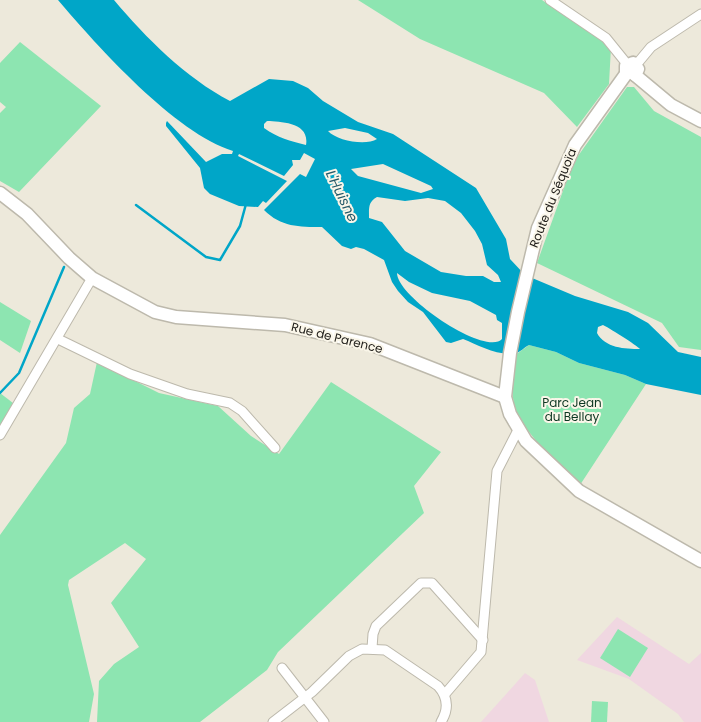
<svg xmlns="http://www.w3.org/2000/svg" width="701" height="722" font-family="Poppins,sans-serif">
  <style>
    .education { fill: #f0d7e1 }
    .green { fill: #8de5b1 }
    .water { fill: #00a6c8; fill-rule: evenodd }
    .lines { fill: none; stroke-linecap: round; stroke-linejoin: round }
    .stream { stroke: #00a6c8; stroke-width: 2.5 }
    .street-casing { stroke: #bdb9ac; stroke-width: 11 }
    .secondary-casing { stroke: #bdb9ac; stroke-width: 15 }
    .street { stroke: #fff; stroke-width: 9 }
    .secondary { stroke: #fff; stroke-width: 12 }
    .labels { text-anchor: middle; stroke-width: 4; stroke-linejoin: round; paint-order: stroke }
    .street-label { font-size: 12px; fill: #1f1d19; stroke: #faf6e9 }
    .park-label { font-size: 12px; fill: #0c3621; stroke: #faf6e9 }
    .water-label { font-size: 14px; font-style: italic; fill: #255a69; stroke: #faf6e9 }
  </style>
  <rect width="100%" height="100%" fill="#ede9db"/>
  <!-- education -->
  <g class="education">
    <polygon points="617,617 689,664 701,653 701,722 684,722 678,714 629,679 577,660"/>
    <polygon points="525,673 535,680 549,722 481,722"/>
  </g>
  <!-- green -->
  <g class="green">
    <polygon points="358,0 542,0 611,47 609,84 577,127 544,93 420,39"/>
    <polygon points="20,42 101,106 19,192 0,181 0,113 6,107 0,102 0,63"/>
    <polygon points="627,87 634,87 654,111 701,137 701,350 679,347 662,323 537,263 573,163"/>
    <polygon points="0,302 31,321 20,353 0,340"/>
    <path d="M529 345 556 352 579 363 625 375 646 384 580 485 552 461 518 418C510 399 512 374 513 353H518Z"/>
    <polygon points="97,362 159,393 218,406 251,436 279,454 331,382 441,452 414,486 424,513 278,652 267,670 200,722 97,722 99,681 114,664 139,647 111,603 146,559 125,543 69,580 68,585 94,694 89,722 0,722 0,535 66,443 74,408 90,394"/>
    <polygon points="0,393 13,403 0,426"/>
    <polygon points="618,629 648,648 630,677 600,658"/>
    <polygon points="592,701 608,702 607,722 591,722"/>
  </g>
  <!-- water -->
  <path class="water" d="M58 0H114C146 38 186 78 230 101L269 79 293 81 308 88 323 101 358 122 393 134 476 188 506 239 510 259 525 275 575 296 628 312 648 323 678 352 701 357V395L646 384 625 375 579 363 556 352 529 345C524 347 521 352 516 353 499 357 478 345 463 339L451 343 446 342 423 312 408 302 398 291 392 282 384 260 364 249 356 247 351 249 342 246 322 227C299 227 281 227 264 210L300 174 306 177 315 159 304 153 300 160H292L293 165 284 176 239 154 238 156 287 181 266 203 263 201 258 207 239 206 210 194 204 188 200 168 166 126V123L167 121 206 162 222 154H232L233 151C175 133 98 47 58 0ZM267 121C281 122 310 122 306 145 290 141 278 138 264 128V124ZM345 128 368 133 377 139C366 146 337 141 328 131ZM383 164 431 186 433 189 421 193 358 176 351 169ZM377 197 405 201 428 198 445 201 461 213 475 231 482 244 487 265 498 275 501 282H494L483 276H466L441 272 405 251 382 222 369 218C369 208 368 202 377 197ZM397 273 409 282 432 293 470 301 496 315 497 320 502 323V339C486 357 397 297 397 273ZM603 325C606 326 638 346 640 349 625 349 605 348 597 333L598 327Z"/>
  <g class="lines">
    <!-- stream -->
    <g class="stream">
      <polyline points="136,205 206,257 220,260 240,226 246,204"/>
      <polyline points="0,393 19,373 64,267"/>
    </g>
    <!-- street casing -->
    <g class="street-casing">
      <g id="street">
        <polyline points="550,0 606,38 627,64"/>
        <polyline points="636,65 651,47 701,14"/>
        <polyline points="58,339 130,374 187,394 230,403 242,411 275,448"/>
        <polyline points="0,435 92,278"/>
        <polyline points="372,648 373,634 376,626 421,583 432,583 483,640"/>
        <polyline points="282,668 324,722"/>
        <polyline points="445,694 481,652 497,471 518,430"/>
        <path d="M273 722 312 692 349 656 362 649 385 650 438 686C448 697 449 709 441 722"/>
      </g>
    </g>
    <!-- secondary casing -->
    <g class="secondary-casing">
      <g id="secondary">
        <polyline points="626,74 575,145 538,228 518,312 510,353 505,397 510,414 526,441 579,491 701,561"/>
        <polyline points="626,74 626,66 633,63 638,69 635,75"/>
        <polyline points="635,75 671,105 701,121"/>
        <polyline points="0,193 27,214 69,258 92,278 155,312 176,317 285,325 370,344 505,397"/>
      </g>
    </g>
    <!-- street -->
    <use href="#street" class="street"/>
    <!-- secondary -->
    <use href="#secondary" class="secondary"/>
  </g>
  <g class="labels">
    <!-- street labels -->
    <g class="street-label">
      <text transform="translate(553 198) rotate(-68)" y="4">Route du Séquoïa</text>
      <text transform="translate(337 338) rotate(14)" y="4">Rue de Parence</text>
    </g>
    <!-- park labels -->
    <g class="park-label">
      <text x="572" y="407">Parc Jean<tspan x="572" dy="14">du Bellay</tspan></text>
    </g>
    <!-- water labels -->
    <g class="water-label">
      <text transform="translate(342 196) rotate(64)" y="5">L'Huisne</text>
    </g>
  </g>
</svg>
